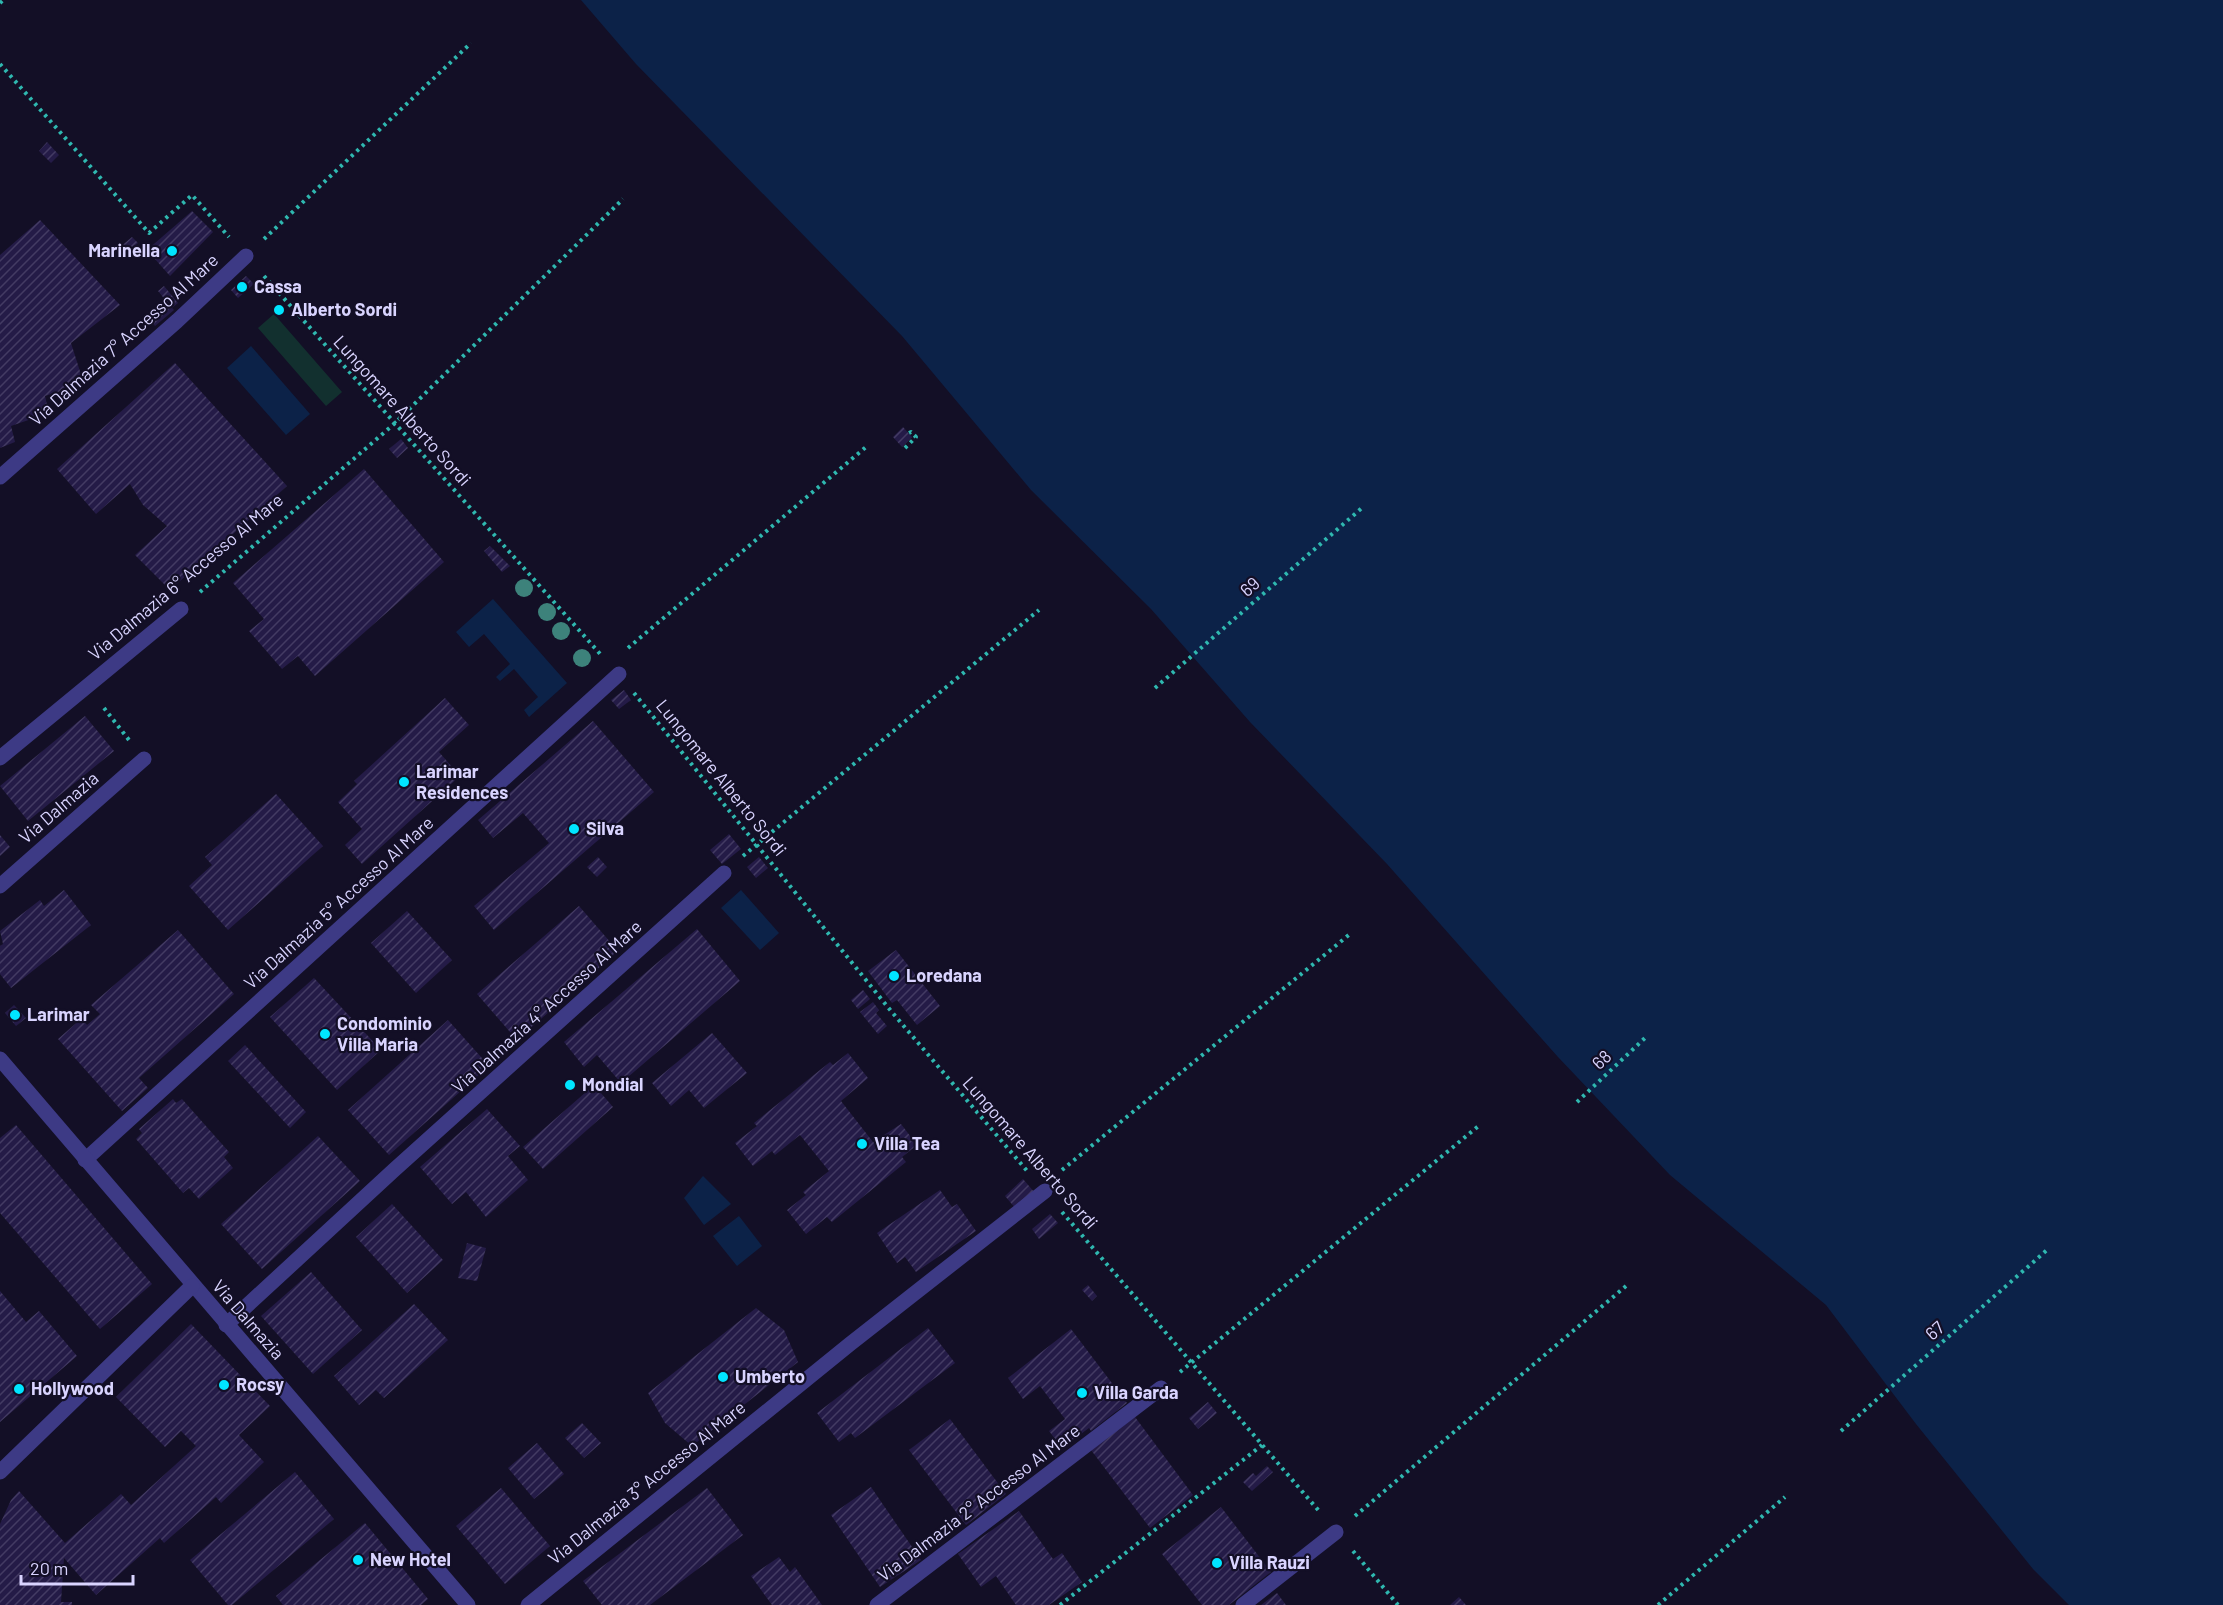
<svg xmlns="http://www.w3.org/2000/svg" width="2223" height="1605" font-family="Barlow,sans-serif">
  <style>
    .green { fill: #12302f }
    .water { fill: #0c2248 }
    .building { fill: url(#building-hatch) }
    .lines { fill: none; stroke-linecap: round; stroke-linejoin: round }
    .path { stroke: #2fb8b0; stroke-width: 4; stroke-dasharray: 3 4.5; stroke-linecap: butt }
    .lane { stroke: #3d3a85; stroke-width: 15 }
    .street { stroke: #3d3a85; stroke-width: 15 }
    .tree { fill: #3d827b }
    .poi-dot { fill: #00e5ff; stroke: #130f26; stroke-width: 2 }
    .labels { text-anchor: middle; stroke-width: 4.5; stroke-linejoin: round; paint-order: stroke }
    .poi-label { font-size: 18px; font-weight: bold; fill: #d9d4ff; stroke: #130f26; text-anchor: start }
    .street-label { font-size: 18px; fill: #d9d4ff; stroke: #130f26 }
  </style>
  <defs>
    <pattern id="building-hatch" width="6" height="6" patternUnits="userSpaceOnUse" patternTransform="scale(1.5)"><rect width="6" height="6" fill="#241b47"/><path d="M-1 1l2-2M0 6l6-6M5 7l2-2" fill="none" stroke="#433b63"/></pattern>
  </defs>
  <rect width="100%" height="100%" fill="#130f26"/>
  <!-- green -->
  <polygon class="green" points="274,314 342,392 326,406 258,328"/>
  <!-- water -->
  <g class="water">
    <polygon points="581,0 2223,0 2223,1605 2069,1605 2033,1569 1916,1424 1826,1305 1670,1175 1558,1057 1387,864 1250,722 1151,609 1031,490 902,336 636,64"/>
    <polygon points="251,346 310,414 286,435 227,368"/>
    <polygon points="493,599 567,683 529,717 524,710 538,697 514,669 500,681 496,677 510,664 484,634 469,647 456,632"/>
    <polygon points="741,890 779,933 760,950 721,908"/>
    <polygon points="703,1176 731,1204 704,1225 684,1198"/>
    <polygon points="739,1216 762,1246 737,1266 713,1236"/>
  </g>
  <!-- building -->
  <g class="building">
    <polygon points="47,142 59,155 51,163 39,151"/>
    <polygon points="192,211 213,232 170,276 147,250"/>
    <polygon points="40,220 120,305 71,343 84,384 45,396 49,413 11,426 15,442 0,448 0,255"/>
    <polygon points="132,237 138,243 126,254 120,247"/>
    <polygon points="246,276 254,284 238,298 231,290"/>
    <polygon points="164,286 178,303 172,308 174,310 155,326 148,317 167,302 158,291"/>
    <polygon points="175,363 287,486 170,590 135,555 167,526 143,505 130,484 96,514 57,469"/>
    <polygon points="903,427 912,437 902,447 893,437"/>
    <polygon points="401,439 408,448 397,458 389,449"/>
    <polygon points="364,469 444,562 315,676 298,656 282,669 249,631 264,619 233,583"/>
    <polygon points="490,546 510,566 502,572 484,551"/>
    <polygon points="624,690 631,700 619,709 611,700"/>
    <polygon points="445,698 469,725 439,752 460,776 362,864 345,845 362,829 338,802 357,784 354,781"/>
    <polygon points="85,716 114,751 28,821 0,786"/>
    <polygon points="593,721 654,792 494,930 474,906 549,843 523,813 493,838 478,820"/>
    <polygon points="276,794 323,846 228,930 189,886 212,865 205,857"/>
    <polygon points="729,834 741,849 722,864 710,850"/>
    <polygon points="0,835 10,847 0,856"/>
    <polygon points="598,857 607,867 597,877 587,867"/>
    <polygon points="759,857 768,868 756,878 747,867"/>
    <polygon points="64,890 91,925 11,988 0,974 0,946 3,944 0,931 40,900 44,906"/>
    <polygon points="579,906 618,951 517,1040 477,994"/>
    <polygon points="407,911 452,960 416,993 371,943"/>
    <polygon points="697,929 740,981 621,1083 597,1055 584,1067 564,1042"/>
    <polygon points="178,930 234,994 139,1078 148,1088 122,1111 58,1039 82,1018 87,1025 100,1014 91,1005"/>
    <polygon points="896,950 940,1006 917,1025 897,1000 892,1003 868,971"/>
    <polygon points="314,978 381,1050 337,1090 270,1017"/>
    <polygon points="863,990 870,999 858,1009 851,1000"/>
    <polygon points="873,1002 879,1010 876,1013 887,1026 878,1034 860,1012"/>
    <polygon points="14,1005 26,1018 16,1026 5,1013"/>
    <polygon points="448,1020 489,1066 389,1155 348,1110"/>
    <polygon points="712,1033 747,1073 704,1108 689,1090 671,1106 652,1083"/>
    <polygon points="245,1045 306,1112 290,1128 228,1061"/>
    <polygon points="848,1053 868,1078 841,1101 873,1142 901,1124 917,1145 902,1157 906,1162 832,1222 827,1217 806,1234 787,1210 806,1195 803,1192 829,1171 800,1135 775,1155 772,1151 753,1166 735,1143 757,1126 754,1123 830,1062 833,1065"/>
    <polygon points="594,1085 613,1107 543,1169 523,1147"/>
    <polygon points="173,1099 176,1103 182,1099 229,1152 224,1157 233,1168 199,1199 189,1188 183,1193 136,1139 142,1133 139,1129"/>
    <polygon points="487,1109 520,1146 508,1156 528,1180 486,1217 466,1192 452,1204 420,1167"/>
    <polygon points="16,1125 152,1284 100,1329 0,1213 0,1138"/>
    <polygon points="318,1136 360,1181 262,1269 221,1224"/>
    <polygon points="1023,1179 1035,1193 1016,1209 1005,1196"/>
    <polygon points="940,1190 952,1207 957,1204 976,1231 916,1272 905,1257 897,1263 877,1233"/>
    <polygon points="392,1204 443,1260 407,1293 356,1237"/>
    <polygon points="1050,1214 1058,1223 1039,1239 1032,1229"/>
    <polygon points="467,1243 486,1248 477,1281 458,1278"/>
    <polygon points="311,1272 362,1330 313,1374 261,1316"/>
    <polygon points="1088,1285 1097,1296 1092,1301 1082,1290"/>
    <polygon points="0,1291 26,1322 39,1311 77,1356 0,1422"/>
    <polygon points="414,1304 448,1340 384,1398 376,1390 359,1405 334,1376"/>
    <polygon points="756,1308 784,1330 798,1362 692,1446 665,1423 648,1393"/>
    <polygon points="191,1324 270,1406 239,1435 264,1462 221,1503 216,1497 164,1543 160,1538 96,1595 64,1558 61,1602 72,1602 72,1605 0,1605 0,1524 11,1500 19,1491 65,1543 121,1494 131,1505 196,1446 181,1431 165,1447 116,1397"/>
    <polygon points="928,1328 955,1363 855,1438 851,1433 839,1442 817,1413"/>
    <polygon points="1071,1329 1127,1403 1091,1431 1089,1428 1062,1448 1049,1431 1065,1419 1040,1386 1023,1399 1008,1378"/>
    <polygon points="1208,1402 1217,1413 1198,1429 1189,1418"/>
    <polygon points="1135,1417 1193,1495 1150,1528 1091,1450"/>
    <polygon points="950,1419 1006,1494 966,1525 909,1450"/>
    <polygon points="582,1423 601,1443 584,1458 565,1438"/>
    <polygon points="537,1443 564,1474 534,1499 508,1468"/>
    <polygon points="1267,1466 1273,1472 1252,1491 1243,1482 1253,1473 1256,1476"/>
    <polygon points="295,1472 334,1519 232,1605 228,1605 190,1560"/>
    <polygon points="871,1487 921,1560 880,1587 831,1515"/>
    <polygon points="501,1488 550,1546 505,1584 456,1526"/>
    <polygon points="707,1488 743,1535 650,1605 602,1605 583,1581"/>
    <polygon points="1221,1507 1271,1572 1229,1605 1202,1605 1162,1554"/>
    <polygon points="1019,1511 1053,1559 1062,1553 1082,1582 1049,1605 1016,1605 996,1576 981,1587 958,1554"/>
    <polygon points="365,1523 428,1599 421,1605 283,1605 276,1596"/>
    <polygon points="779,1557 790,1572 795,1567 822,1605 772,1605 751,1576"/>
    <polygon points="1277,1593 1286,1605 1261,1605"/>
    <polygon points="1459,1597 1466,1605 1450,1605"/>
  </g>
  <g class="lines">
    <!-- path -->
    <g class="path">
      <polyline points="0,3 3,0"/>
      <polyline points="0,64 149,233 192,195 229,237"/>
      <polyline points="264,239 471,43"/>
      <polyline points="264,276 602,656"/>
      <polyline points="905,448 916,437 911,432 909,433"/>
      <polyline points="200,592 394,424 623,199"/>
      <polyline points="628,648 866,447"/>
      <polyline points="1155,688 1363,507"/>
      <polyline points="634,693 891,1011 1028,1172"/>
      <polyline points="104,708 129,740"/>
      <polyline points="743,856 1039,610"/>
      <polyline points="1577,1102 1645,1038"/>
      <polyline points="1062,1170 1350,934"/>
      <polyline points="1062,1212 1319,1511"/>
      <polyline points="1180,1372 1481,1124"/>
      <polyline points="1841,1431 2047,1250"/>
      <polyline points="1355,1516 1626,1286"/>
      <polyline points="1353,1551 1398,1605"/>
      <polyline points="1060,1605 1262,1445"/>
      <polyline points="1658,1605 1785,1497"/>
    </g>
    <!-- lane -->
    <g class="lane">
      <polyline points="0,477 177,321 246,256"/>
      <polyline points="0,758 181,609"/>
      <polyline points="0,886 144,759"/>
      <polyline points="85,1160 619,674"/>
      <polyline points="226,1325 394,1170 724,873"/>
      <polyline points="528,1605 850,1344 1045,1191"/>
      <polyline points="877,1605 1161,1388"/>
      <polyline points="1243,1605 1336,1532"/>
    </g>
    <!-- street -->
    <g class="street">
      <polyline points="0,1059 468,1605"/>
      <polyline points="0,1472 192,1286"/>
    </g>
  </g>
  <!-- trees -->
  <g class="tree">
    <circle cx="524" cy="588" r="9"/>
    <circle cx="547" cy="612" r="9"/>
    <circle cx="561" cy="631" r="9"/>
    <circle cx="582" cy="658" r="9"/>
  </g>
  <!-- markers -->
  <g class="poi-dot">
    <circle cx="172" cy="251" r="6"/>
    <circle cx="242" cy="287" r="6"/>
    <circle cx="279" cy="310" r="6"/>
    <circle cx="404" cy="782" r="6"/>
    <circle cx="574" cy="829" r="6"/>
    <circle cx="894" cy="976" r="6"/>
    <circle cx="15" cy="1015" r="6"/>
    <circle cx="325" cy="1034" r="6"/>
    <circle cx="570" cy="1085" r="6"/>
    <circle cx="862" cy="1144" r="6"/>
    <circle cx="723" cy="1377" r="6"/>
    <circle cx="224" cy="1385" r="6"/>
    <circle cx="19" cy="1389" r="6"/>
    <circle cx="1082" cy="1393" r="6"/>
    <circle cx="358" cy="1560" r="6"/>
    <circle cx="1217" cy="1563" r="6"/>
  </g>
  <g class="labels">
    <!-- poi labels -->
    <g class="poi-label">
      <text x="160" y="257" text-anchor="end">Marinella</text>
      <text x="254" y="293">Cassa</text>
      <text x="291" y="316">Alberto Sordi</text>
      <text x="416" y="778">Larimar<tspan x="416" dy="21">Residences</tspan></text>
      <text x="586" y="835">Silva</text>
      <text x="906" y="982">Loredana</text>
      <text x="27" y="1021">Larimar</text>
      <text x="337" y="1030">Condominio<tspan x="337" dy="21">Villa Maria</tspan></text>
      <text x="582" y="1091">Mondial</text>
      <text x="874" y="1150">Villa Tea</text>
      <text x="735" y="1383">Umberto</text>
      <text x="236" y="1391">Rocsy</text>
      <text x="31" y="1395">Hollywood</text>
      <text x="1094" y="1399">Villa Garda</text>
      <text x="370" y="1566">New Hotel</text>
      <text x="1229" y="1569">Villa Rauzi</text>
    </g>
    <!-- street labels -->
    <g class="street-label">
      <text transform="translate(124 340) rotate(-42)" y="6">Via Dalmazia 7° Accesso Al Mare</text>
      <text transform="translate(402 411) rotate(48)" y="6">Lungomare Alberto Sordi</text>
      <text transform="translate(186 577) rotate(-40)" y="6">Via Dalmazia 6° Accesso Al Mare</text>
      <text transform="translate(1250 587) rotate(-41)" y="6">69</text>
      <text transform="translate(721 778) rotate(51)" y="6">Lungomare Alberto Sordi</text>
      <text transform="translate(59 808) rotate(-41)" y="6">Via Dalmazia</text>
      <text transform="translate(339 903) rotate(-42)" y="6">Via Dalmazia 5° Accesso Al Mare</text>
      <text transform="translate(547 1007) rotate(-42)" y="6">Via Dalmazia 4° Accesso Al Mare</text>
      <text transform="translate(1602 1060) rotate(-43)" y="6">68</text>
      <text transform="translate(1030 1153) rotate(49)" y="6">Lungomare Alberto Sordi</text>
      <text transform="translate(248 1320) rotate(49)" y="6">Via Dalmazia</text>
      <text transform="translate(1935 1331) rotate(-41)" y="6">67</text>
      <text transform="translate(647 1483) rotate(-39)" y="6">Via Dalmazia 3° Accesso Al Mare</text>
      <text transform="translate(979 1503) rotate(-37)" y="6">Via Dalmazia 2° Accesso Al Mare</text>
    </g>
  </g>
  <!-- scale -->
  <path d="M21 1575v9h112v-9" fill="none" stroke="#d9d4ff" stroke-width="3"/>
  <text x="30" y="1575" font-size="18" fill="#d9d4ff" stroke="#130f26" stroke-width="4.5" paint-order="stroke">20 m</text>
</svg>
